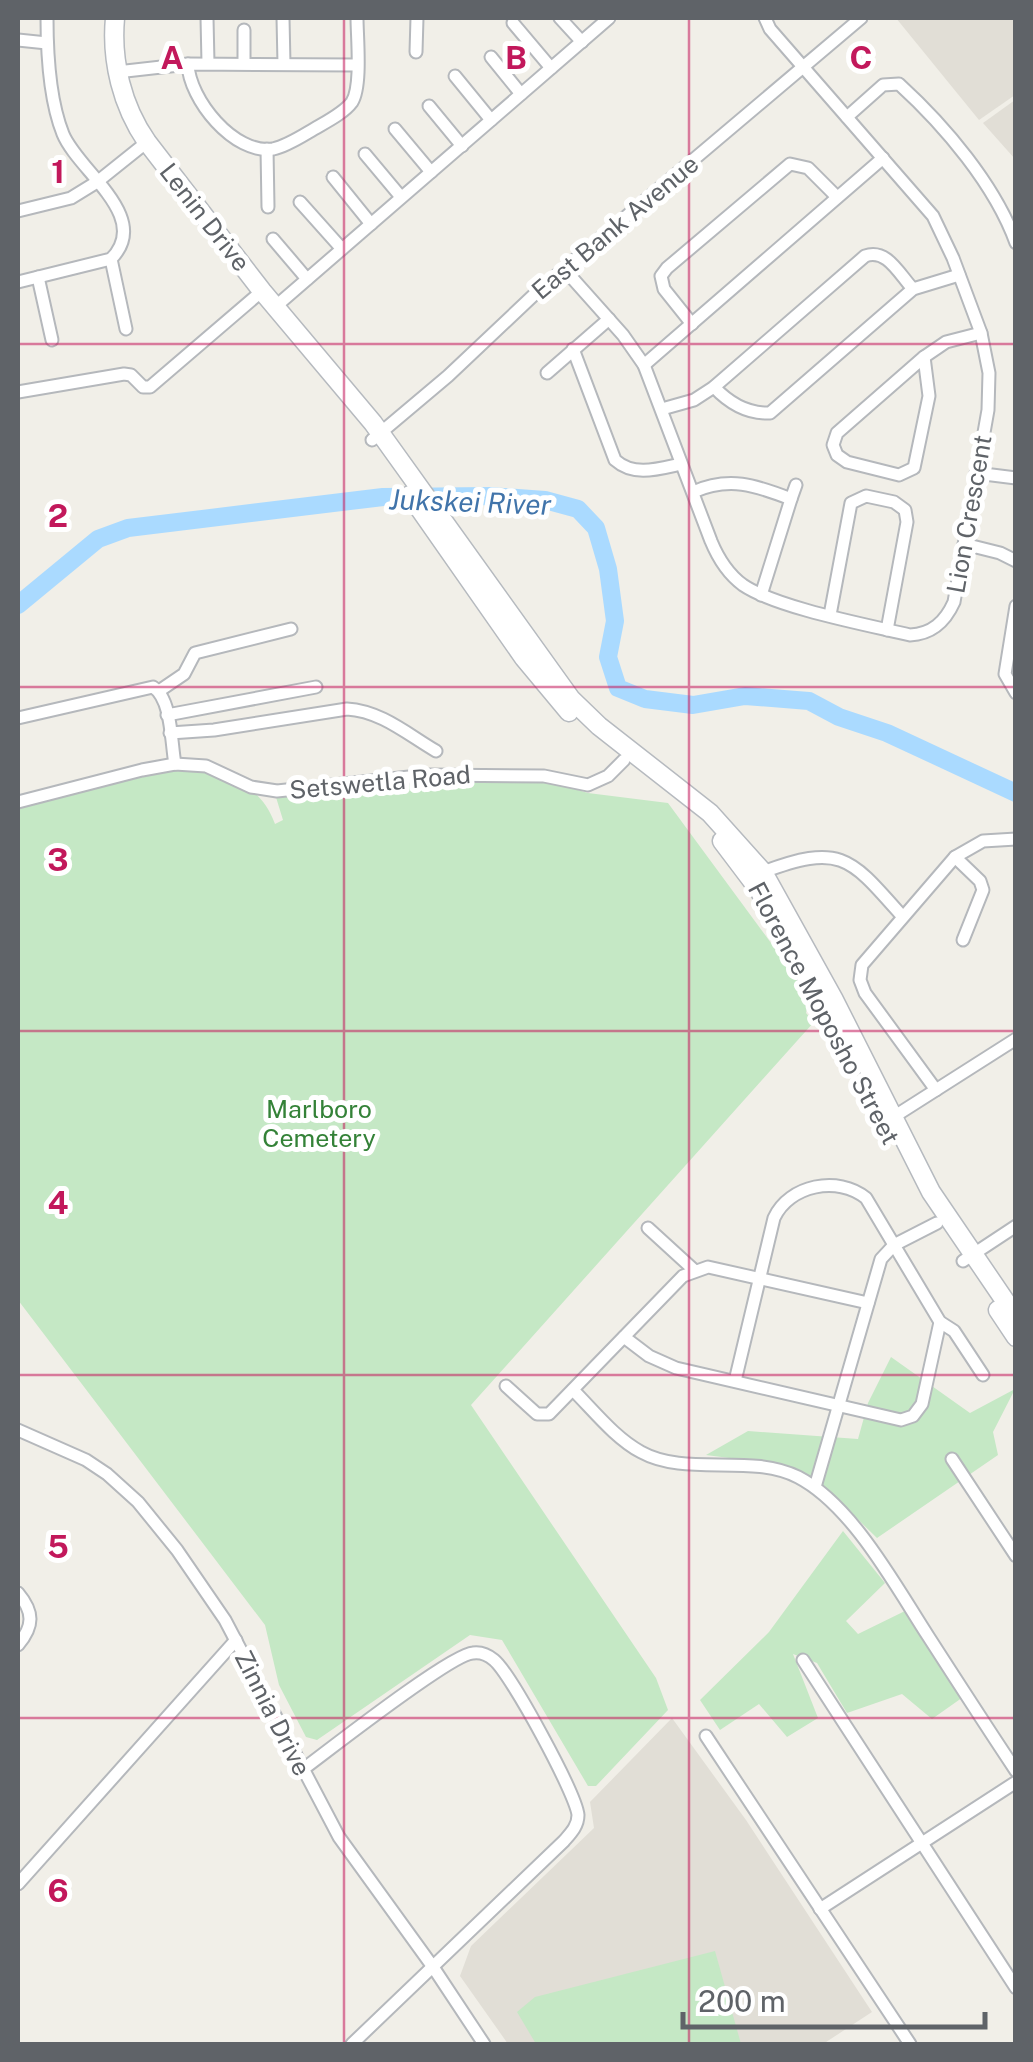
<svg xmlns="http://www.w3.org/2000/svg" width="1033" height="2062" font-family="'Public Sans',sans-serif">
  <style>
    .education { fill: #e1ded6 }
    .green { fill: #c5e8c5 }
    .lines { fill: none; stroke-linecap: round; stroke-linejoin: round }
    .river { stroke: #aadaff; stroke-width: 18 }
    .street-casing { stroke: #b5b8bc; stroke-width: 15 }
    .secondary-casing { stroke: #b6babf; stroke-width: 21 }
    .street { stroke: #fff; stroke-width: 11 }
    .secondary { stroke: #fff; stroke-width: 18 }
    .grid { fill: none; stroke: #c2185b; stroke-width: 2.5; stroke-opacity: 0.55 }
    .labels { text-anchor: middle; stroke-width: 10; stroke-linejoin: round; paint-order: stroke }
    .street-label { font-size: 25px; fill: #5f6368; stroke: #fff }
    .park-label { font-size: 25px; fill: #348238; stroke: #fff }
    .water-label { font-size: 28px; font-style: italic; fill: #4174aa; stroke: #fff }
    .grid-label { font-size: 32px; text-anchor: middle; font-weight: bold; fill: #c2185b; stroke: #fff; stroke-width: 10; stroke-linejoin: round; paint-order: stroke }
  </style>
  <rect width="100%" height="100%" fill="#f1efe8"/>
  <!-- education -->
  <g class="education">
    <polygon points="896,18 1015,18 1015,95 979,120"/>
    <polygon points="1015,100 1015,159 983,123"/>
    <polygon points="672,1718 746,1820 872,2012 823,2044 508,2044 460,1976 471,1946 594,1828 590,1802"/>
  </g>
  <!-- green -->
  <g class="green">
    <path d="M201 765C235 781 261 786 275 824L283 820 275 794 390 781 541 779 588 793 668 803 810 996 806 1013 814 1022 471 1405 656 1678 668 1710 596 1786H588L502 1640 470 1635 317 1740 306 1737 279 1685 265 1625 18 1300V804L158 768Z"/>
    <polygon points="891,1357 970,1413 1015,1389 993,1432 998,1455 877,1538 836,1498 776,1464 706,1455 748,1431 858,1439 868,1403"/>
    <polygon points="843,1531 885,1583 846,1621 858,1634 907,1610 966,1695 932,1719 902,1694 847,1713 817,1663 793,1654 818,1718 787,1737 759,1704 720,1730 700,1700 769,1632"/>
    <polygon points="715,1951 741,2044 536,2044 517,2012 535,1997"/>
  </g>
  <g class="lines">
    <!-- river -->
    <polyline class="river" points="18,605 98,539 128,528 383,497 491,496 545,500 578,509 596,528 608,569 615,621 608,657 618,688 645,699 693,705 745,696 809,701 839,717 887,733 1016,793"/>
    <!-- street casing -->
    <g class="street-casing">
      <g id="street">
        <polyline points="207,18 208,63"/>
        <polyline points="283,18 284,64"/>
        <polyline points="560,18 582,42"/>
        <polyline points="513,23 551,68"/>
        <polyline points="18,40 47,43"/>
        <polyline points="416,52 417,18"/>
        <polyline points="491,57 521,94"/>
        <polyline points="244,63 244,30"/>
        <path d="M188 64C189 99 234 155 273 149 287 146 302 136 314 129 326 122 344 113 352 102 362 86 357 37 357 18"/>
        <polyline points="117,72 188,64 356,65"/>
        <polyline points="455,76 491,120"/>
        <polyline points="429,106 462,146"/>
        <path d="M847 117 883 85 899 84C945 126 995 185 1016 243"/>
        <polyline points="395,129 431,172"/>
        <polyline points="267,149 268,207"/>
        <polyline points="365,154 401,197"/>
        <polyline points="333,177 371,224"/>
        <polyline points="300,202 342,249"/>
        <polyline points="18,211 71,198 97,182 147,142"/>
        <polyline points="273,239 307,279"/>
        <polyline points="111,259 126,329"/>
        <path d="M565 270 623 335 644 365 711 541C718 558 728 574 743 585 777 608 868 625 910 635 932 634 945 622 954 602L988 410 989 373 981 333 953 258 933 216 770 29 765 18"/>
        <polyline points="38,277 52,340"/>
        <path d="M18 282 111 259C153 217 78 171 63 134 49 99 47 54 47 18"/>
        <polyline points="275,307 609,18"/>
        <polyline points="692,324 664,289 661,276 667,268 790,164 808,168 837,197"/>
        <path d="M573 349 615 460C634 477 658 469 681 464"/>
        <polygon points="924,357 929,396 914,468 899,475 847,462 837,455 833,445 837,433"/>
        <polyline points="924,357 946,342 981,333"/>
        <polyline points="644,365 883,158"/>
        <polyline points="547,373 609,319"/>
        <path d="M714 387C729 403 747 414 770 413L913 289 959 275"/>
        <polyline points="18,392 124,374 131,375 143,387 150,387 262,291"/>
        <path d="M662 409 694 400 714 387 865 256C887 248 899 274 913 289"/>
        <polyline points="372,440 448,376 538,291 861,18"/>
        <polyline points="976,473 1016,478"/>
        <path d="M693 492C729 476 755 485 791 499L761 595"/>
        <polyline points="791,499 796,485"/>
        <polyline points="964,544 1000,553 1016,561"/>
        <polyline points="1016,606 1005,674 1016,693"/>
        <polyline points="830,615 851,503 866,496 894,502 905,510 907,522 887,630"/>
        <polyline points="159,691 184,674 195,653 291,629"/>
        <polyline points="167,715 316,687"/>
        <path d="M18 718 153 687C172 699 171 743 175 764"/>
        <path d="M170 733 214 730 347 709C381 711 407 734 436 751"/>
        <polyline points="18,802 142,770 175,764 206,766 251,787 277,791 428,775 544,776 588,785 608,776 624,760"/>
        <polyline points="955,857 980,881 983,890 963,940"/>
        <path d="M763 872C841 843 850 857 902 916"/>
        <polyline points="936,1090 865,993 860,980 862,965 955,857 983,841 1016,839"/>
        <polyline points="884,1123 1016,1039"/>
        <polyline points="648,1228 694,1270"/>
        <polyline points="963,1261 1016,1226"/>
        <polyline points="624,1337 649,1356 676,1368 901,1420 913,1416 922,1404 940,1322"/>
        <path d="M735 1381 774 1218C789 1185 838 1175 866 1198L940 1322 954 1331 983 1375"/>
        <polyline points="506,1386 537,1414 549,1414 683,1276 708,1267 868,1303"/>
        <path d="M573 1390C594 1411 615 1438 641 1452 686 1477 751 1453 798 1477 852 1505 895 1585 928 1636 957 1681 986 1726 1016 1771"/>
        <polyline points="18,1430 86,1460 107,1474 138,1502 177,1550 225,1620 339,1837 433,1967 484,2044"/>
        <polyline points="952,1459 1016,1556"/>
        <polyline points="815,1487 881,1259 894,1245 937,1223"/>
        <path d="M18 1593C34 1612 34 1626 18 1645"/>
        <polyline points="803,1660 1016,1988"/>
        <polyline points="706,1736 910,2044"/>
        <path d="M302 1770C329 1750 451 1654 473 1653 480 1652 488 1655 494 1660 511 1674 576 1794 578 1815 578 1826 571 1833 564 1841L352 2044"/>
        <polyline points="18,1884 236,1640"/>
        <polyline points="820,1909 1016,1782"/>
      </g>
    </g>
    <!-- secondary casing -->
    <g class="secondary-casing">
      <g id="secondary">
        <path d="M115 18C111 61 122 106 147 142L262 291 373 423 571 699 599 726 710 813 763 872 833 998 931 1192 1016 1317"/>
        <polyline points="410,495 524,658 569,712"/>
        <polyline points="722,841 759,890 842,1041"/>
        <polyline points="998,1310 1016,1337"/>
      </g>
    </g>
    <!-- street -->
    <use href="#street" class="street"/>
    <!-- secondary -->
    <use href="#secondary" class="secondary"/>
  </g>
  <!-- grid -->
  <path class="grid" d="M344 18V2044M689 18V2044M18 344H1016M18 687H1016M18 1031H1016M18 1375H1016M18 1718H1016"/>
  <g class="labels">
    <!-- street labels -->
    <g class="street-label">
      <text transform="translate(205 217) rotate(52)" y="9">Lenin Drive</text>
      <text transform="translate(615 227) rotate(-40)" y="9">East Bank Avenue</text>
      <text transform="translate(969 514) rotate(-80)" y="9">Lion Crescent</text>
      <text transform="translate(380 782) rotate(-5)" y="9">Setswetla Road</text>
      <text transform="translate(824 1013) rotate(62)" y="9">Florence Moposho Street</text>
      <text transform="translate(273 1713) rotate(63)" y="9">Zinnia Drive</text>
    </g>
    <!-- park labels -->
    <g class="park-label">
      <text x="319" y="1118">Marlboro<tspan x="319" dy="29">Cemetery</tspan></text>
    </g>
    <!-- water labels -->
    <g class="water-label">
      <text transform="translate(470 502) rotate(2)" y="10">Jukskei River</text>
    </g>
  </g>
  <g class="grid-label">
    <text x="172" y="69">A</text>
    <text x="516" y="69">B</text>
    <text x="861" y="69">C</text>
    <text x="58" y="183">1</text>
    <text x="58" y="527">2</text>
    <text x="58" y="871">3</text>
    <text x="58" y="1214">4</text>
    <text x="58" y="1558">5</text>
    <text x="58" y="1902">6</text>
  </g>
  <!-- border -->
  <rect width="1033" height="2062" fill="none" stroke="#5f6368" stroke-width="40"/>
  <!-- scale -->
  <path d="M683 2012v15h302v-15" fill="none" stroke="#5f6368" stroke-width="5"/>
  <text x="698" y="2012" font-size="30" fill="#5f6368" stroke="#ffffff" stroke-width="8" paint-order="stroke">200 m</text>
</svg>
